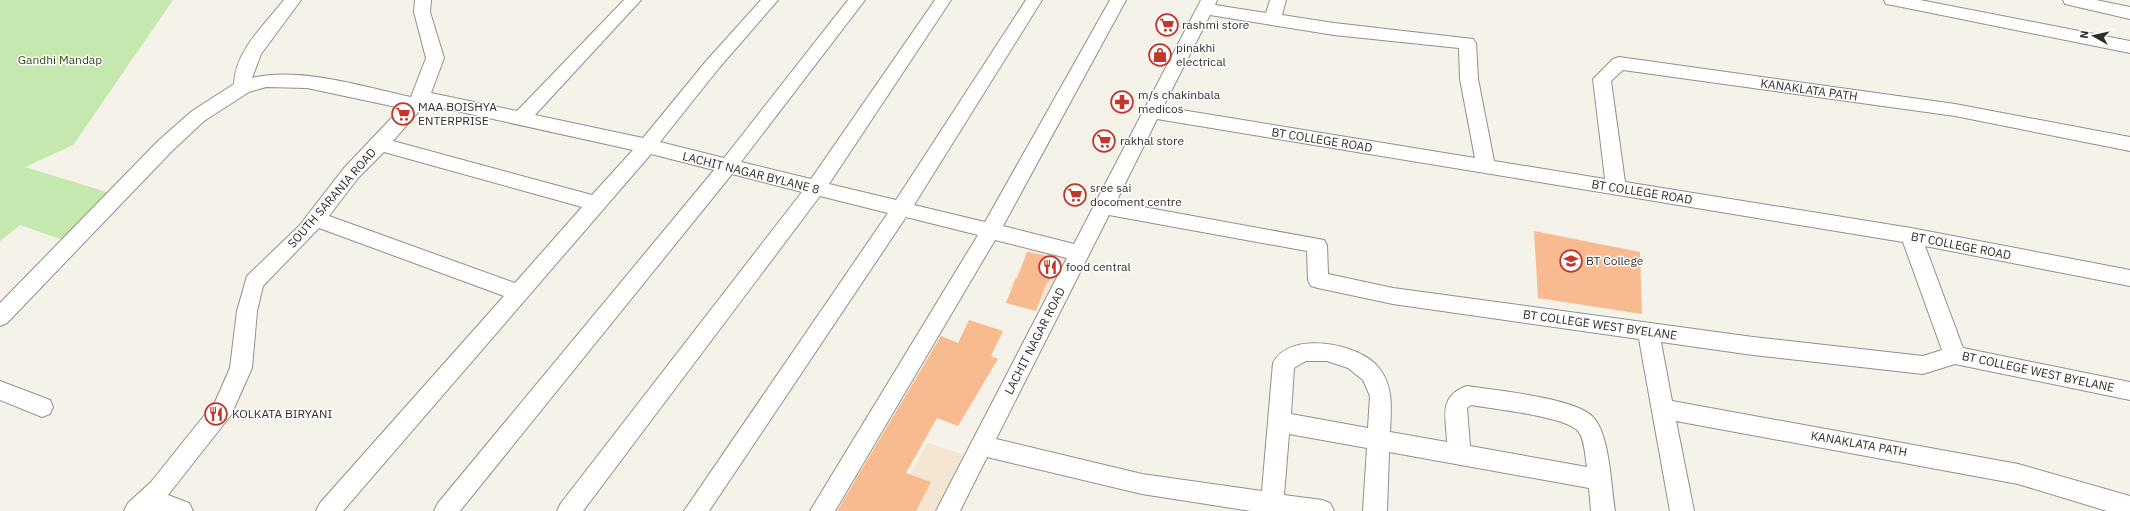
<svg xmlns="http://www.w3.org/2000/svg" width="2130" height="511" font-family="'IBM Plex Sans',sans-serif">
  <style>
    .commercial { fill: #f5e5d3 }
    .green { fill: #c4e8ad }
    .building { fill: #f8bb8f }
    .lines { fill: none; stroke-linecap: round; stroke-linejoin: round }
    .street-casing { stroke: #939089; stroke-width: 2 }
    .street { fill: #fff; fill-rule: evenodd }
    .labels { text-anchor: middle; stroke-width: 3; stroke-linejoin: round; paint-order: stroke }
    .poi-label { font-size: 12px; fill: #2e2d2a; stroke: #fff; text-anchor: start }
    .park-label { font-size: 12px; fill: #2b4813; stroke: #fff }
    .street-label { font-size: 12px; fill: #2e2d2a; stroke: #fff }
  </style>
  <rect width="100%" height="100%" fill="#f4f2e9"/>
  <!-- commercial -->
  <g class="commercial">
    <polygon points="1031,249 1067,259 1043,301 1009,289 1028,251"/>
    <polygon points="928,443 964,455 935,511 888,511"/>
  </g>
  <!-- green -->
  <polygon class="green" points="0,0 173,0 73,145 25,167 113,194 63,240 20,225 0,241"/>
  <!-- building -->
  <g class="building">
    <polygon points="1534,231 1640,252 1642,314 1538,298"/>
    <polygon points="1027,252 1057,258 1049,282 1047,282 1036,311 1006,303 1016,278 1017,279"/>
    <polygon points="969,320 1003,331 991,356 998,359 958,426 937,418 906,473 931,482 916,511 837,511 941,336 958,343"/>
  </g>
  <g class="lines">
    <!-- street casing -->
    <g class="street-casing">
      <g id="street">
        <path d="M284 0H301L261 54 252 78C299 66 364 87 411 97L426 58 414 12 415 0H431L430 12 444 58 431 93 517 111 624 0H641L535 115 643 138 707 60 761 0H778L719 68 660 142 724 158 848 0H865L741 162 811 179 935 0H951L829 184 896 200 1026 0H1042L914 205 985 222 1110 0H1126L1003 226 1074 244 1201 0H1217L1215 5 1266 13 1270 0H1286L1282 15 1334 23 1473 39 1476 43 1478 79 1494 161 1605 179 1593 79 1613 59 1619 57 1955 104 2130 137V151L1955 116 1623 70 1611 81 1625 182 1911 228 2130 270V286L1925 246 1963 348 2130 382V400L1955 364 1923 374 1753 355 1661 342 1672 401 2018 464 2130 496V511H2107L2018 484 1676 421 1694 511H1670L1639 339 1393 304 1318 288 1311 286 1308 280 1307 251 1109 215 996 439 1142 474 1262 491 1273 363C1289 330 1360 343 1379 368 1394 387 1391 409 1390 432L1447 442C1446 417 1438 396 1467 386 1494 390 1576 398 1593 417 1610 435 1611 487 1615 511H1591L1589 488 1389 452 1387 511H1363L1367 448 1289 434 1284 495 1322 500 1330 503 1334 511H1251L1142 494 987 457 960 511H936L1067 258 995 240 835 511H810L978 235 906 217 709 511H684L888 213 820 196 583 511H557L561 503 802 192 732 174 460 511H434L438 503 714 170 651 154 343 511H316L320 503 504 296 319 228 263 286 257 311 252 368 231 415 168 495 189 503 193 511H124L128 503 151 482 215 402 230 368 237 311 247 276 299 226 344 168 401 108 307 88 266 87 249 92 204 121 172 151 7 323 0 326V303L158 141 192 111 234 84C235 51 265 24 284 0ZM1210 15 1334 35 1459 48 1460 79 1475 158 1163 107ZM425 104 633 150 592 195 393 141ZM1157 119 1903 242 1942 350 1923 356 1753 337 1393 288 1328 274 1327 245 1324 240 1116 202ZM384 152 582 207 515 283 329 216 358 178ZM1306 361H1327L1348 368 1363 380 1370 396 1368 428 1291 414 1294 368ZM1471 405C1492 409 1565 416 1578 431 1585 439 1585 457 1587 467L1470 446 1467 408Z"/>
        <polygon points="1884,0 1920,0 2130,41 2130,53 1892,5 1886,4"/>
        <polygon points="2063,0 2096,0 2130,7 2130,19 2065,4"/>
        <polygon points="0,381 50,400 53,407 50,414 42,417 0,400"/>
      </g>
    </g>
    <!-- street -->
    <use href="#street" class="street"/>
  </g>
  <!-- icons -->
  <defs>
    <g id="supermarket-ring" transform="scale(1.15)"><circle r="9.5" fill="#fff" stroke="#c3362b" stroke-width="1.5"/><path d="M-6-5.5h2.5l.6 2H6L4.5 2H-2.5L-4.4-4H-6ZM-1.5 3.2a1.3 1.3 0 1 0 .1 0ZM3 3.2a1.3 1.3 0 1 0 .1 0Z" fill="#c3362b"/></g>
    <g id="shop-ring" transform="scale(1.15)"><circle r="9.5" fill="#fff" stroke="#c3362b" stroke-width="1.5"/><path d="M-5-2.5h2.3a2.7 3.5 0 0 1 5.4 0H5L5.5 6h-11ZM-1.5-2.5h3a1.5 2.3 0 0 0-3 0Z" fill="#c3362b"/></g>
    <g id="pharmacy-ring" transform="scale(1.15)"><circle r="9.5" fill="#fff" stroke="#c3362b" stroke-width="1.5"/><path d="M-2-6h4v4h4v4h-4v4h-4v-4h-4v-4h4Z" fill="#c3362b"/></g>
    <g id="university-ring" transform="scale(1.15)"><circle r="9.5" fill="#fff" stroke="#c3362b" stroke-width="1.5"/><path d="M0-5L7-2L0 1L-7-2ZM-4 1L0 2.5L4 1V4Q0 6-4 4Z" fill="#c3362b"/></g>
    <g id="restaurant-ring" transform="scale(1.15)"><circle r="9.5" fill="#fff" stroke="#c3362b" stroke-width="1.5"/><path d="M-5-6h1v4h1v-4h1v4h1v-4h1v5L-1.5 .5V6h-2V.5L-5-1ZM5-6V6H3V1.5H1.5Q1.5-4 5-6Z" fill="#c3362b"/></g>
  </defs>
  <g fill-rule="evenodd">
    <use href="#supermarket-ring" x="1167" y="25"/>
    <use href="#shop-ring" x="1160" y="55"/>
    <use href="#pharmacy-ring" x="1122" y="102"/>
    <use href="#supermarket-ring" x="403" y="114"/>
    <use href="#supermarket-ring" x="1104" y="141"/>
    <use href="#supermarket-ring" x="1075" y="195"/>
    <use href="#university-ring" x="1571" y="261"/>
    <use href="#restaurant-ring" x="1050" y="267"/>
    <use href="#restaurant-ring" x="216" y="414"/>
  </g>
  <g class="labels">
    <!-- poi labels -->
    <g class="poi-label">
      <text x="1182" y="29">rashmi store</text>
      <text x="1176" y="52">pinakhi<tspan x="1176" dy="14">electrical</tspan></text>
      <text x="1138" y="99">m/s chakinbala<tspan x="1138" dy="14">medicos</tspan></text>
      <text x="418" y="111">MAA BOISHYA<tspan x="418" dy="14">ENTERPRISE</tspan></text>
      <text x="1120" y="145">rakhal store</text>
      <text x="1090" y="192">sree sai<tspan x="1090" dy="14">docoment centre</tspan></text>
      <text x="1586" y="265">BT College</text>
      <text x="1066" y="271">food central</text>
      <text x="232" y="418">KOLKATA BIRYANI</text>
    </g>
    <!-- park labels -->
    <g class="park-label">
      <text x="60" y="64">Gandhi Mandap</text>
    </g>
    <!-- street labels -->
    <g class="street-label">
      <text transform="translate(1809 90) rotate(8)" y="4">KANAKLATA PATH</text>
      <text transform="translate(1322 140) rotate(9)" y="4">BT COLLEGE ROAD</text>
      <text transform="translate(751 173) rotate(14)" y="4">LACHIT NAGAR BYLANE 8</text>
      <text transform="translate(1642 192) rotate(9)" y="4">BT COLLEGE ROAD</text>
      <text transform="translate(332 198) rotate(-49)" y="4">SOUTH SARANIA ROAD</text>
      <text transform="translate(1961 246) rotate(11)" y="4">BT COLLEGE ROAD</text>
      <text transform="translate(1600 325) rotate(8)" y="4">BT COLLEGE WEST BYELANE</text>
      <text transform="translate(1035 341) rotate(-63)" y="4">LACHIT NAGAR ROAD</text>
      <text transform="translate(2038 372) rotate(12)" y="4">BT COLLEGE WEST BYELANE</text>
      <text transform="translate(1859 444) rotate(10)" y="4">KANAKLATA PATH</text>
    </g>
  </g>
  <!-- north arrow -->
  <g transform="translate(2094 36) rotate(278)" stroke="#ffffff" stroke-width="3" paint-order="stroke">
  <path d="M0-3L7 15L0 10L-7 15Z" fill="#2e2d2a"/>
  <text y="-6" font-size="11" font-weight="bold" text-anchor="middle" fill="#2e2d2a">N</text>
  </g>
</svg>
